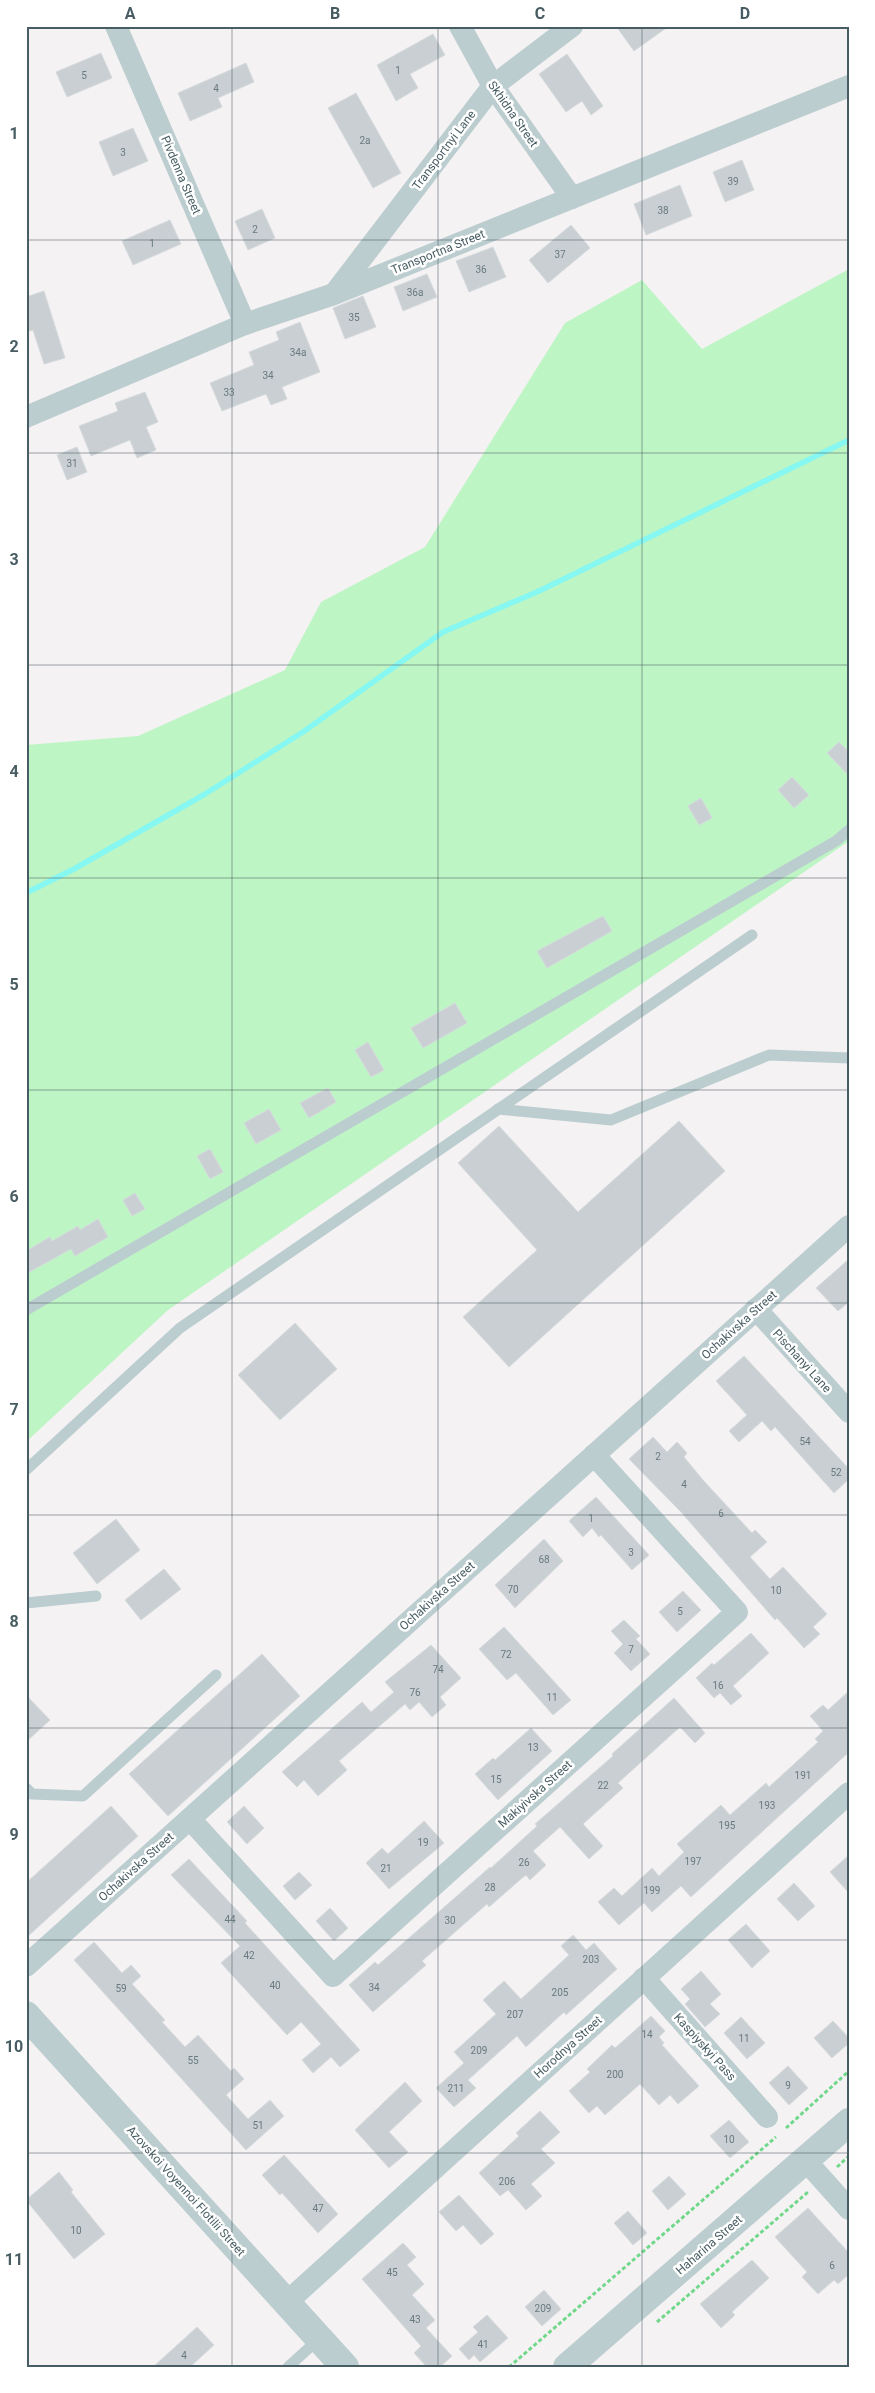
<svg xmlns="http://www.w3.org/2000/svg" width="875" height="2393" font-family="Roboto,sans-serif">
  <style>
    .green { fill: #bef5c5 }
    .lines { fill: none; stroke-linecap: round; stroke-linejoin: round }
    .stream { stroke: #86f7f1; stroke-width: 5.5 }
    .building { fill: #c9cfd2; stroke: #d6dbde }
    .path { stroke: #71d88b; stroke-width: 3; stroke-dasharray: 4 2.5; stroke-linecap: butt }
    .service { stroke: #bccdd0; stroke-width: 11 }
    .minor { stroke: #bccdd0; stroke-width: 22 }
    .tertiary { stroke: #bccdd0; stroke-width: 28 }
    .grid { fill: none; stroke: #485d63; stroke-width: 1; stroke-opacity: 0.55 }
    .labels { text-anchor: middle; stroke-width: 5; stroke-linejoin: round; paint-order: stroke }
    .number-label { font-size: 10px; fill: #687a7f }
    .street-label { font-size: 12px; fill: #485d63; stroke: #fff }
    .neatline { fill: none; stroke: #485d63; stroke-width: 2 }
    .grid-label { font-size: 16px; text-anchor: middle; font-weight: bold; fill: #485d63 }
  </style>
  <rect width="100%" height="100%" fill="#f5f2f3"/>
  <!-- green -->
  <polygon class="green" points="849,269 849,841 168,1310 26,1442 26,745 138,736 285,670 321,602 425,547 565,323 642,280 702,349"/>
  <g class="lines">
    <!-- stream -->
    <polyline class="stream" points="26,893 74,869 205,794 303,732 443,632 537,592 849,440"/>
  </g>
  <!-- building -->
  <g class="building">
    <polygon points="616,26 669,26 634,51"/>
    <polygon points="433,34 445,55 410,74 418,88 396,101 377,65"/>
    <polygon points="101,53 112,78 67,97 56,72"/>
    <polygon points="567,54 603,106 591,115 582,101 566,112 539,74"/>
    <polygon points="246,63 254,82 218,98 222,107 190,121 178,93"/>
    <polygon points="356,93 401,173 373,188 328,108"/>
    <polygon points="133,128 148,161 113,176 99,142"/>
    <polygon points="742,160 754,190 725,202 713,172"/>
    <polygon points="680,185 692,216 646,235 634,204"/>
    <polygon points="262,209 275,238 248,250 235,221"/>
    <polygon points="170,220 181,244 133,265 122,241"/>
    <polygon points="571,225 590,248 548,283 529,260"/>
    <polygon points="493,247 506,277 469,292 456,261"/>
    <polygon points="427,274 437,297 403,311 394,287"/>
    <polygon points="44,291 65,358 44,364 33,330 26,332 26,297"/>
    <polygon points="363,296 376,327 345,339 333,308"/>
    <polygon points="300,322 320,372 282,387 287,399 271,405 266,394 222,411 210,383 254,365 249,352 279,340 276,332"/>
    <polygon points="145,392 158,422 146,427 156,450 137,458 130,440 91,456 79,426 118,411 115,403"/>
    <polygon points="77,447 87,472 67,480 57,455"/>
    <polygon points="839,742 849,752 849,776 827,753"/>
    <polygon points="792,777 809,795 794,808 778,790"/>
    <polygon points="701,798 712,818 699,825 688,806"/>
    <polygon points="603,916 612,931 547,968 537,951"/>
    <polygon points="455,1003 467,1023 423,1048 411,1028"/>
    <polygon points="368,1042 384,1070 371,1077 355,1050"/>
    <polygon points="328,1088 336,1102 309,1118 300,1103"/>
    <polygon points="269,1109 281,1130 256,1144 244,1123"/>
    <polygon points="679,1121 725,1171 509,1367 463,1317 537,1250 458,1163 499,1126 578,1212"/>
    <polygon points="210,1149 223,1172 210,1179 197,1156"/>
    <polygon points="135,1193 145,1209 132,1216 123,1200"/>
    <polygon points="98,1219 108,1237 75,1256 71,1249 26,1274 26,1251 50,1237 52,1241 78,1226 80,1230"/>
    <polygon points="849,1259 849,1302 838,1311 816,1288"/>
    <polygon points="295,1323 337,1369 280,1420 238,1375"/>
    <polygon points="744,1356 849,1469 849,1479 834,1493 775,1427 771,1431 762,1421 739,1442 729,1431 747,1415 716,1381"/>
    <polygon points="653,1437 667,1452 677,1442 687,1453 684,1457 703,1480 752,1533 755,1530 767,1542 750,1557 770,1579 783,1567 827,1614 813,1627 820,1634 804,1648 777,1618 775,1620 681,1512 629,1459"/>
    <polygon points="596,1497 649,1555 632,1570 601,1535 599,1537 592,1528 583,1537 569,1521"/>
    <polygon points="116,1519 140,1550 97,1584 73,1553"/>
    <polygon points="544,1539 563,1561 515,1608 495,1585"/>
    <polygon points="164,1569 181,1589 141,1620 125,1600"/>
    <polygon points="683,1591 701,1610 677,1632 659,1612"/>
    <polygon points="624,1620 640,1636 636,1639 650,1654 631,1671 614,1653 623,1644 611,1631"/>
    <polygon points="504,1627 571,1700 553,1715 516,1673 507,1680 479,1649"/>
    <polygon points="751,1633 769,1653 733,1686 742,1696 731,1705 720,1693 714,1698 696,1678 712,1663 714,1665"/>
    <polygon points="431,1645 461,1678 440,1697 446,1705 432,1717 419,1702 410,1710 405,1704 339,1761 347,1770 318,1796 304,1780 297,1787 282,1772 362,1702 371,1712 394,1692 385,1682"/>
    <polygon points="262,1654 300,1696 168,1816 129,1774"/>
    <polygon points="849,1691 849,1752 691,1897 681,1886 652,1912 644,1903 619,1925 598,1902 614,1888 622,1896 652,1868 659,1876 684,1852 677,1844 721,1805 730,1815 766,1783 769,1787 818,1742 815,1739 823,1731 810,1716 823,1705 828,1710"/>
    <polygon points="26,1695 50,1720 26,1742"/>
    <polygon points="674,1698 705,1733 695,1743 680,1727 618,1783 623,1788 583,1824 603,1846 589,1859 560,1827 533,1851 546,1865 530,1880 526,1875 521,1879 489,1907 487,1904 422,1961 426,1965 373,2012 349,1985 375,1962 378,1965 490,1867 491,1868 537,1826 535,1824 613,1756 612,1754"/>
    <polygon points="531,1728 552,1751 498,1800 475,1774 493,1758 495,1760"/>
    <polygon points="111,1806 138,1836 26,1938 26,1883"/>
    <polygon points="244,1806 264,1828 247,1844 227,1822"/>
    <polygon points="424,1821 444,1843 389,1889 366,1863 382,1848 388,1854"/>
    <polygon points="849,1855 849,1893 830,1872"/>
    <polygon points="189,1859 247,1921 245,1923 360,2050 340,2067 331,2057 313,2073 302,2060 321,2044 301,2022 287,2035 221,1963 240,1946 171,1875"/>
    <polygon points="299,1872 312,1885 295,1900 283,1886"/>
    <polygon points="794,1883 815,1906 798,1921 777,1899"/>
    <polygon points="330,1908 348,1928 334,1941 316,1921"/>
    <polygon points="746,1924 770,1951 752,1968 728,1940"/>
    <polygon points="573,1935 586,1950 594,1943 617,1969 566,2015 564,2012 526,2047 517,2036 468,2080 476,2088 454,2107 436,2088 464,2063 454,2052 496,2014 483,2000 504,1981 521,1999 569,1955 561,1946"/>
    <polygon points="94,1942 122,1973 131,1965 141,1976 132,1984 165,2020 162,2022 185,2047 198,2035 231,2071 234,2068 244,2079 226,2095 248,2119 270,2100 284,2116 246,2150 74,1960"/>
    <polygon points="701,1971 721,1994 710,2004 720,2014 705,2027 685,2004 690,1999 681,1989"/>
    <polygon points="651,2016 665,2031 659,2037 664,2043 662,2045 699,2086 678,2104 670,2095 659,2105 640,2084 605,2115 597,2106 589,2113 569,2091 590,2072 587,2069 612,2045 615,2048"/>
    <polygon points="741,2017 765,2043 747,2059 724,2033"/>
    <polygon points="833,2021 849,2038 849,2043 832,2058 814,2038"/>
    <polygon points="788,2066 808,2088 789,2105 769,2083"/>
    <polygon points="405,2082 422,2101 389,2132 408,2152 389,2168 355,2130"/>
    <polygon points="540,2111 560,2132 541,2149 555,2163 531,2184 542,2196 526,2210 508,2190 500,2196 479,2173 519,2136 516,2133"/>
    <polygon points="729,2120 749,2142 730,2158 710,2136"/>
    <polygon points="284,2155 338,2214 318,2233 282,2193 280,2195 262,2175"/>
    <polygon points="59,2172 73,2190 71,2192 105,2234 74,2259 26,2200"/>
    <polygon points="669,2176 686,2194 668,2210 652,2191"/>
    <polygon points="459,2195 494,2234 481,2245 463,2225 456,2231 439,2212"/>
    <polygon points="808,2208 849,2253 849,2274 838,2284 834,2280 818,2294 802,2277 807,2272 775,2237"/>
    <polygon points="628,2211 647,2233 633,2245 614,2223"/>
    <polygon points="403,2243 416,2257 407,2265 424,2284 412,2295 435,2320 426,2328 452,2356 440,2367 427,2367 414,2353 421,2346 362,2279"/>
    <polygon points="752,2260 769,2278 732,2312 735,2315 721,2328 700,2304"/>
    <polygon points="544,2290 561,2309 542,2326 525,2307"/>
    <polygon points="487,2315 508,2338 480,2362 474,2355 469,2360 459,2349 478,2332 473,2327"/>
    <polygon points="197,2327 214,2345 190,2367 153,2367"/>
  </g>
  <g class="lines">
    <!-- path -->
    <g class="path">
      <polyline points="786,2128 849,2071"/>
      <polyline points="837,2167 849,2156"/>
      <polyline points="657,2322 808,2192"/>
      <polyline points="509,2367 776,2137"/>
    </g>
    <!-- service -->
    <g class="service">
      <polyline points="498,1109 611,1120 769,1055 849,1058"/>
      <polyline points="26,1310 836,841 849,830"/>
      <polyline points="26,1470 180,1328 752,935"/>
      <polyline points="26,1603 96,1596"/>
      <polyline points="26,1788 32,1794 83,1796 216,1675"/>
      <polyline points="288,2367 320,2338"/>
    </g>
    <!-- minor -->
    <g class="minor">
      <polyline points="116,26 245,324"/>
      <polyline points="460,26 493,86 572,198"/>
      <polyline points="335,293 493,86 572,26"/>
      <polyline points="26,417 245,324 334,294 849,86"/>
      <polyline points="756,1309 849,1412"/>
      <polyline points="190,1819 333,1976 737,1612 594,1455"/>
      <polyline points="26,1966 849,1226"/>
      <polyline points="644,1978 767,2117"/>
      <polyline points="806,2161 849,2209"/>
      <polyline points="287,2302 849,1793"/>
    </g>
    <!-- tertiary -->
    <g class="tertiary">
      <polyline points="26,2015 345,2367"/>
      <polyline points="567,2367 849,2122"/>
    </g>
  </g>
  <!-- grid -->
  <path class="grid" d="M232 26V2367M438 26V2367M642 26V2367M26 240H849M26 453H849M26 665H849M26 878H849M26 1090H849M26 1303H849M26 1515H849M26 1728H849M26 1940H849M26 2153H849"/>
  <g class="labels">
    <!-- number labels -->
    <g class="number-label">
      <text x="398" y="74">1</text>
      <text x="84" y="79">5</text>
      <text x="216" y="92">4</text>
      <text x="365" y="144">2а</text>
      <text x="123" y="156">3</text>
      <text x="733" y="185">39</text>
      <text x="663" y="214">38</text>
      <text x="255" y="233">2</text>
      <text x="152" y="247">1</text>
      <text x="560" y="258">37</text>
      <text x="481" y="273">36</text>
      <text x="415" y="296">36а</text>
      <text x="354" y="321">35</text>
      <text x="298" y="356">34а</text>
      <text x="268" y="379">34</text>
      <text x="229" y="396">33</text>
      <text x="72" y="467">31</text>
      <text x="805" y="1445">54</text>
      <text x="658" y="1460">2</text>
      <text x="836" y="1476">52</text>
      <text x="684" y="1488">4</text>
      <text x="721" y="1517">6</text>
      <text x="591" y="1522">1</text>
      <text x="631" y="1556">3</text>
      <text x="544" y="1563">68</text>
      <text x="513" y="1593">70</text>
      <text x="776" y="1594">10</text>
      <text x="680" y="1615">5</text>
      <text x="631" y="1653">7</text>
      <text x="506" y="1658">72</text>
      <text x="438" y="1673">74</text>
      <text x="718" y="1689">16</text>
      <text x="415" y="1696">76</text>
      <text x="552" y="1701">11</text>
      <text x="533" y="1751">13</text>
      <text x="803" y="1779">191</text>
      <text x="496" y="1783">15</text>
      <text x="603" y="1789">22</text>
      <text x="767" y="1809">193</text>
      <text x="727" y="1829">195</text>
      <text x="423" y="1846">19</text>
      <text x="693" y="1865">197</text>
      <text x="524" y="1866">26</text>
      <text x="386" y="1872">21</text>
      <text x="490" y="1891">28</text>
      <text x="652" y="1894">199</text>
      <text x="230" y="1923">44</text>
      <text x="450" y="1924">30</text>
      <text x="249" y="1959">42</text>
      <text x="591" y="1963">203</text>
      <text x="275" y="1989">40</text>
      <text x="374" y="1991">34</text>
      <text x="121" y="1992">59</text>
      <text x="560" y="1996">205</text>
      <text x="515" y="2018">207</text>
      <text x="647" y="2038">14</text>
      <text x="744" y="2042">11</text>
      <text x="479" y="2054">209</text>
      <text x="193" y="2064">55</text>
      <text x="615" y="2078">200</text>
      <text x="788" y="2089">9</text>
      <text x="456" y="2092">211</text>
      <text x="258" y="2129">51</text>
      <text x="729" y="2143">10</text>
      <text x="507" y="2185">206</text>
      <text x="318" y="2212">47</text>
      <text x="76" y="2234">10</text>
      <text x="832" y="2269">6</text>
      <text x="392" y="2276">45</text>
      <text x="543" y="2312">209</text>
      <text x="415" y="2323">43</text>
      <text x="483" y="2348">41</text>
      <text x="184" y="2359">4</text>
    </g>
    <!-- street labels -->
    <g class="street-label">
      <text transform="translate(513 114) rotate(55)" y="4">Skhidna Street</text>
      <text transform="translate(444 150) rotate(-53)" y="4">Transportnyi Lane</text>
      <text transform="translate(181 175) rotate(67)" y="4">Pivdenna Street</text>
      <text transform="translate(438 252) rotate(-22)" y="4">Transportna Street</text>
      <text transform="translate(739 1325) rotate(-42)" y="4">Ochakivska Street</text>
      <text transform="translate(802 1361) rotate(48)" y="4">Pischanyi Lane</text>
      <text transform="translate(437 1596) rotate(-42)" y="4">Ochakivska Street</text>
      <text transform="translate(535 1794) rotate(-42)" y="4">Makiyivska Street</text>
      <text transform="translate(136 1867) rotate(-42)" y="4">Ochakivska Street</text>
      <text transform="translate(568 2047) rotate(-42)" y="4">Horodnya Street</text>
      <text transform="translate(705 2047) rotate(48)" y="4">Kaspiyskyi Pass</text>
      <text transform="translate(186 2191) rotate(48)" y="4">Azovskoi Voyennoi Flotilii Street</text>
      <text transform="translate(709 2245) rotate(-41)" y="4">Haharina Street</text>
    </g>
  </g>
  <!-- border -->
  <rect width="875" height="2393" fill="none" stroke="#ffffff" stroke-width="55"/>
  <rect x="28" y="28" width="820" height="2338" class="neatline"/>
  <g class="grid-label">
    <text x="130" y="19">A</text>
    <text x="335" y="19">B</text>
    <text x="540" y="19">C</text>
    <text x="745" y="19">D</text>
    <text x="14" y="139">1</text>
    <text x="14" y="352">2</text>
    <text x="14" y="565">3</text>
    <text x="14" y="777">4</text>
    <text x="14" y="990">5</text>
    <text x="14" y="1202">6</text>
    <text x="14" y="1415">7</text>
    <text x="14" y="1627">8</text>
    <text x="14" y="1840">9</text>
    <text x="14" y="2052">10</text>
    <text x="14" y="2265">11</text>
  </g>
</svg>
